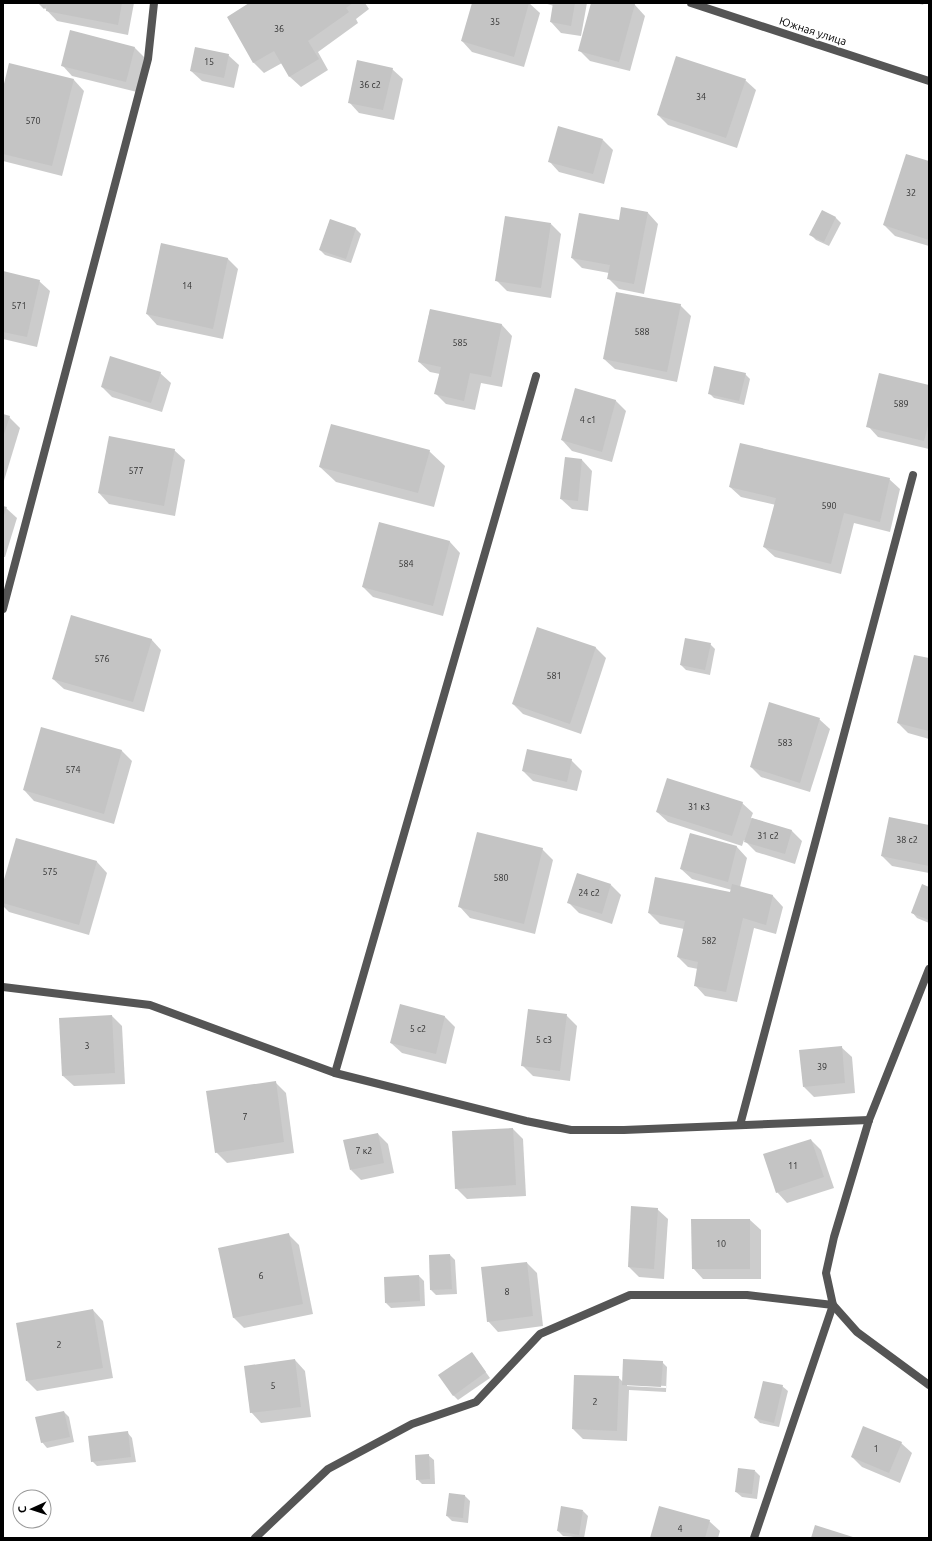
<svg xmlns="http://www.w3.org/2000/svg" width="932" height="1541" font-family="Ubuntu,sans-serif">
  <style>
    .shadow { fill: #0003; fill-rule: evenodd }
    .building { fill: #c4c4c4 }
    .lines { fill: none; stroke-linecap: round; stroke-linejoin: round }
    .street { stroke: #555; stroke-width: 8 }
    .labels { text-anchor: middle; stroke-width: 4; stroke-linejoin: round; paint-order: stroke }
    .number-label { font-size: 9px; fill: #313131 }
    .street-label { font-size: 11px; fill: #000; stroke: #fff }
  </style>
  <rect width="100%" height="100%" fill="#fff"/>
  <!-- shadow -->
  <g class="shadow">
    <polygon points="40,3 134,3 128,35 57,21"/>
    <polygon points="251,3 365,3 369,9 356,19 358,23 318,52 328,70 301,87 290,77 282,63 264,73 253,62"/>
    <polygon points="473,3 529,3 540,13 524,67 472,52 462,41"/>
    <polygon points="544,3 587,3 581,36 561,33 551,22 554,6"/>
    <polygon points="592,3 626,3 635,5 645,16 630,71 590,61 579,50"/>
    <polygon points="916,3 924,3 923,5"/>
    <polygon points="135,48 145,58 137,92 72,76 62,65"/>
    <polygon points="228,55 239,65 234,88 202,81 191,71"/>
    <polygon points="392,69 403,79 394,120 359,113 349,102"/>
    <polygon points="74,80 84,91 62,176 3,161 3,92"/>
    <polygon points="745,80 756,90 737,148 668,125 658,115"/>
    <polygon points="603,140 613,150 604,184 559,172 549,161"/>
    <polygon points="929,163 929,246 895,236 884,225"/>
    <polygon points="822,211 836,218 841,223 829,246 816,240 811,235"/>
    <polygon points="648,213 658,224 644,294 619,289 608,278 609,273 582,268 572,258 619,221"/>
    <polygon points="330,220 356,229 361,234 351,263 325,255 320,250"/>
    <polygon points="551,224 561,234 551,298 507,291 496,280"/>
    <polygon points="161,245 228,259 238,269 223,339 157,325 147,314"/>
    <polygon points="3,272 39,281 50,291 37,347 3,339"/>
    <polygon points="680,305 691,316 677,382 615,369 604,359"/>
    <polygon points="430,310 502,325 512,336 502,387 481,383 475,410 446,404 435,393 440,374 430,372 419,362"/>
    <polygon points="160,373 171,383 162,412 112,397 102,387"/>
    <polygon points="745,374 750,379 744,405 714,398 709,393"/>
    <polygon points="929,386 929,449 878,437 868,426"/>
    <polygon points="615,400 626,411 612,462 572,451 562,440"/>
    <polygon points="3,415 9,417 20,428 3,484"/>
    <polygon points="174,450 185,460 175,516 109,504 99,493"/>
    <polygon points="429,451 445,466 434,507 336,482 320,467"/>
    <polygon points="566,458 582,460 592,471 588,511 572,509 561,499"/>
    <polygon points="889,479 900,489 890,532 854,523 841,574 775,557 764,547 776,505 741,497 730,487"/>
    <polygon points="3,507 6,508 17,518 5,557 3,557"/>
    <polygon points="380,523 450,542 460,553 443,616 373,597 363,587"/>
    <polygon points="538,629 596,648 606,658 581,734 523,714 513,704"/>
    <polygon points="151,639 161,650 144,712 64,689 53,679"/>
    <polygon points="710,644 715,649 710,675 686,670 681,665"/>
    <polygon points="929,660 929,739 908,733 898,723"/>
    <polygon points="819,719 830,729 810,792 761,777 751,767"/>
    <polygon points="42,728 122,751 132,761 114,824 34,801 24,790"/>
    <polygon points="571,760 582,771 577,791 533,781 523,771"/>
    <polygon points="742,803 753,813 751,818 792,831 802,841 795,864 756,852 744,840 742,846 668,822 657,812"/>
    <polygon points="929,826 929,873 892,866 882,856"/>
    <polygon points="690,834 737,847 747,858 740,887 773,896 783,907 776,934 754,928 737,1002 705,996 695,985 698,969 688,967 678,957 684,929 660,924 649,913 731,893 732,890 692,879 681,869"/>
    <polygon points="17,839 97,862 107,873 89,935 9,912 3,906 3,887"/>
    <polygon points="542,849 553,860 535,934 470,918 460,907"/>
    <polygon points="611,885 621,895 612,924 579,913 568,902"/>
    <polygon points="929,888 929,923 917,918 912,912"/>
    <polygon points="566,1015 577,1026 570,1081 533,1076 523,1066"/>
    <polygon points="112,1016 122,1026 125,1084 74,1086 63,1076"/>
    <polygon points="444,1016 455,1027 446,1064 402,1053 391,1043"/>
    <polygon points="841,1047 852,1057 855,1093 814,1097 804,1087"/>
    <polygon points="275,1082 286,1093 294,1153 227,1163 216,1152"/>
    <polygon points="513,1129 523,1139 526,1196 467,1199 456,1188"/>
    <polygon points="378,1134 388,1144 394,1173 361,1180 351,1170"/>
    <polygon points="811,1140 821,1150 834,1188 787,1203 777,1192"/>
    <polygon points="657,1209 668,1219 664,1279 639,1277 629,1267"/>
    <polygon points="750,1220 761,1230 761,1279 703,1279 693,1268"/>
    <polygon points="288,1234 299,1245 313,1314 244,1328 234,1318 219,1249"/>
    <polygon points="450,1255 455,1260 457,1294 436,1295 431,1290"/>
    <polygon points="527,1263 537,1273 543,1326 498,1332 488,1321"/>
    <polygon points="419,1276 424,1281 425,1306 391,1308 386,1303"/>
    <polygon points="93,1310 103,1321 113,1378 37,1391 27,1381"/>
    <polygon points="472,1353 490,1378 458,1400 453,1395"/>
    <polygon points="295,1360 305,1371 311,1417 261,1423 251,1412"/>
    <path d="M662 1362 667 1367 666 1392 629 1390 627 1441 583 1439 573 1429 618 1377 623 1382ZM627 1384 666 1386V1388L627 1386Z"/>
    <polygon points="782,1386 788,1391 779,1427 760,1423 755,1418"/>
    <polygon points="64,1412 69,1417 74,1442 47,1448 42,1442"/>
    <polygon points="127,1432 132,1438 136,1462 97,1466 92,1461"/>
    <polygon points="901,1443 912,1453 900,1483 862,1467 852,1457"/>
    <polygon points="428,1455 434,1460 435,1484 422,1484 417,1479"/>
    <polygon points="755,1471 760,1476 757,1499 742,1497 736,1492"/>
    <polygon points="450,1494 465,1496 470,1501 468,1523 452,1521 447,1516"/>
    <polygon points="583,1511 588,1516 584,1538 563,1536 558,1531"/>
    <polygon points="709,1521 720,1531 718,1538 651,1538"/>
  </g>
  <!-- building -->
  <g class="building">
    <polygon points="38,3 122,3 118,25 46,11 47,6 44,9"/>
    <polygon points="249,3 353,3 346,8 349,12 308,41 319,59 289,77 274,51 253,63 227,17"/>
    <polygon points="472,3 529,3 514,57 461,41"/>
    <polygon points="553,3 575,3 571,26 550,22"/>
    <polygon points="591,3 630,3 635,4 619,62 578,51"/>
    <polygon points="70,30 135,47 126,82 61,66"/>
    <polygon points="195,47 229,54 224,78 190,71"/>
    <polygon points="676,56 746,79 726,138 657,115"/>
    <polygon points="357,60 393,68 383,110 348,103"/>
    <polygon points="9,63 74,79 52,166 3,154 3,88"/>
    <polygon points="558,126 603,139 593,174 548,162"/>
    <polygon points="906,154 929,161 929,240 883,225"/>
    <polygon points="621,207 648,212 634,284 607,279 610,265 571,258 579,213 619,220"/>
    <polygon points="822,210 836,217 824,242 809,235"/>
    <polygon points="505,216 551,223 541,288 495,281"/>
    <polygon points="330,219 356,228 346,259 319,250"/>
    <polygon points="161,243 228,258 213,329 146,314"/>
    <polygon points="3,271 40,280 27,337 3,332"/>
    <polygon points="616,292 681,304 667,372 603,359"/>
    <polygon points="430,309 502,324 491,377 470,373 464,401 434,394 441,367 418,362"/>
    <polygon points="110,356 161,372 151,403 101,387"/>
    <polygon points="714,366 746,373 739,401 708,394"/>
    <polygon points="879,373 929,385 929,422 924,441 866,427"/>
    <polygon points="575,388 616,400 602,452 561,440"/>
    <polygon points="3,414 10,416 3,437"/>
    <polygon points="331,424 430,450 418,493 319,467"/>
    <polygon points="109,436 175,449 164,506 98,493"/>
    <polygon points="740,443 890,478 880,522 844,513 831,564 763,547 776,498 729,487"/>
    <polygon points="565,457 582,459 578,501 560,499"/>
    <polygon points="3,506 7,507 3,518"/>
    <polygon points="379,522 450,541 433,606 362,587"/>
    <polygon points="71,615 152,639 133,702 52,679"/>
    <polygon points="537,627 596,647 570,724 512,704"/>
    <polygon points="685,638 711,643 705,670 680,665"/>
    <polygon points="914,655 929,658 929,731 897,723"/>
    <polygon points="769,702 820,718 800,783 750,767"/>
    <polygon points="41,727 122,750 104,814 23,790"/>
    <polygon points="527,749 572,759 567,782 522,771"/>
    <polygon points="667,778 743,802 732,836 656,812"/>
    <polygon points="889,817 929,825 929,866 881,856"/>
    <polygon points="752,818 792,830 785,854 744,842"/>
    <polygon points="477,832 543,848 524,924 458,907"/>
    <polygon points="690,833 737,846 728,882 680,869"/>
    <polygon points="16,838 97,861 79,925 3,903 3,883"/>
    <polygon points="577,873 611,884 602,914 567,903"/>
    <polygon points="655,877 730,892 732,884 773,895 766,925 743,918 726,992 694,986 698,962 677,957 685,921 648,913"/>
    <polygon points="922,884 929,887 929,920 911,913"/>
    <polygon points="400,1004 445,1016 436,1054 390,1043"/>
    <polygon points="528,1009 567,1014 560,1071 521,1066"/>
    <polygon points="112,1015 115,1073 62,1076 59,1018"/>
    <polygon points="842,1046 845,1083 803,1087 799,1050"/>
    <polygon points="276,1081 284,1142 215,1153 206,1091"/>
    <polygon points="513,1128 516,1185 455,1189 452,1131"/>
    <polygon points="378,1133 384,1163 350,1170 343,1140"/>
    <polygon points="811,1139 824,1177 776,1193 763,1154"/>
    <polygon points="631,1206 658,1208 654,1269 628,1267"/>
    <polygon points="691,1219 750,1219 750,1269 692,1269"/>
    <polygon points="289,1233 303,1304 233,1318 218,1248"/>
    <polygon points="450,1254 452,1289 430,1290 429,1255"/>
    <polygon points="527,1262 533,1316 487,1322 481,1267"/>
    <polygon points="419,1275 420,1301 385,1303 384,1277"/>
    <polygon points="93,1309 103,1368 26,1381 16,1323"/>
    <polygon points="472,1352 486,1372 453,1396 438,1375"/>
    <polygon points="295,1359 301,1407 250,1413 244,1366"/>
    <polygon points="623,1359 663,1361 661,1387 622,1385"/>
    <polygon points="574,1375 619,1376 617,1431 572,1429"/>
    <polygon points="763,1381 783,1385 774,1423 754,1418"/>
    <polygon points="64,1411 70,1437 41,1443 35,1417"/>
    <polygon points="863,1426 902,1442 889,1473 851,1457"/>
    <polygon points="128,1431 131,1457 91,1462 88,1436"/>
    <polygon points="429,1454 430,1479 416,1480 415,1455"/>
    <polygon points="738,1468 755,1470 752,1494 735,1492"/>
    <polygon points="449,1493 465,1495 463,1518 446,1516"/>
    <polygon points="561,1506 583,1510 579,1535 557,1531"/>
    <polygon points="659,1506 710,1520 705,1538 650,1538"/>
    <polygon points="815,1525 856,1538 811,1538"/>
  </g>
  <g class="lines">
    <!-- street -->
    <g class="street">
      <polyline points="691,3 929,81"/>
      <polyline points="3,609 148,59 154,3"/>
      <polyline points="3,987 150,1005 335,1073 526,1121 571,1130 624,1130 869,1120"/>
      <polyline points="335,1073 536,376"/>
      <polyline points="740,1125 913,475"/>
      <polyline points="255,1538 328,1469 412,1424 476,1402 540,1334 630,1295 747,1295 833,1305 857,1332 929,1385"/>
      <polyline points="754,1538 833,1305 826,1273 834,1237 869,1120 929,969"/>
    </g>
  </g>
  <g class="labels">
    <!-- number labels -->
    <g class="number-label">
      <text x="495" y="25">35</text>
      <text x="279" y="32">36</text>
      <text x="209" y="65">15</text>
      <text x="370" y="88">36 с2</text>
      <text x="701" y="100">34</text>
      <text x="33" y="124">570</text>
      <text x="911" y="196">32</text>
      <text x="187" y="289">14</text>
      <text x="19" y="309">571</text>
      <text x="642" y="335">588</text>
      <text x="460" y="346">585</text>
      <text x="901" y="407">589</text>
      <text x="588" y="423">4 с1</text>
      <text x="136" y="474">577</text>
      <text x="829" y="509">590</text>
      <text x="406" y="567">584</text>
      <text x="102" y="662">576</text>
      <text x="554" y="679">581</text>
      <text x="785" y="746">583</text>
      <text x="73" y="773">574</text>
      <text x="699" y="810">31 к3</text>
      <text x="768" y="839">31 с2</text>
      <text x="907" y="843">38 с2</text>
      <text x="50" y="875">575</text>
      <text x="501" y="881">580</text>
      <text x="589" y="896">24 с2</text>
      <text x="709" y="944">582</text>
      <text x="418" y="1032">5 с2</text>
      <text x="544" y="1043">5 с3</text>
      <text x="87" y="1049">3</text>
      <text x="822" y="1070">39</text>
      <text x="245" y="1120">7</text>
      <text x="364" y="1154">7 к2</text>
      <text x="793" y="1169">11</text>
      <text x="721" y="1247">10</text>
      <text x="261" y="1279">6</text>
      <text x="507" y="1295">8</text>
      <text x="59" y="1348">2</text>
      <text x="273" y="1389">5</text>
      <text x="595" y="1405">2</text>
      <text x="876" y="1452">1</text>
      <text x="680" y="1532">4</text>
    </g>
    <!-- street labels -->
    <g class="street-label">
      <text transform="translate(813 31) rotate(18)" y="4">Южная улица</text>
    </g>
  </g>
  <!-- border -->
  <rect width="932" height="1541" fill="none" stroke="#000000" stroke-width="8"/>
  <!-- north arrow -->
  <g transform="translate(32 1509) rotate(267)"><circle r="19" fill="#ffffff" stroke="#999999"/>
  <path d="M0-3L7 15L0 10L-7 15Z" fill="#000000"/>
  <text y="-6" font-size="11" font-weight="bold" text-anchor="middle" fill="#000000">С</text>
  </g>
</svg>
